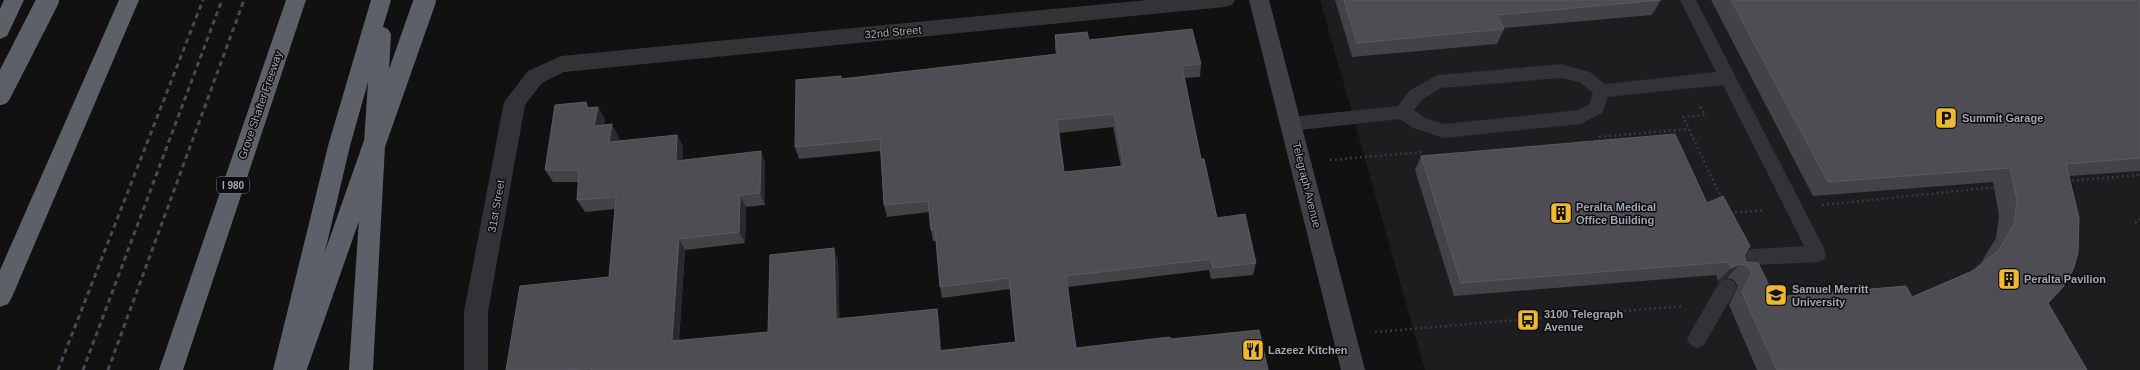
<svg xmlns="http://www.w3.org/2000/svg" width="2140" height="370" font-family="Arial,sans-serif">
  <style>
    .built { fill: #1d1d1f }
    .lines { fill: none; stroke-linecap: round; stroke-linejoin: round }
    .path { stroke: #38393e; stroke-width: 2.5; stroke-dasharray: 2 3; stroke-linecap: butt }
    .lane { fill: #323237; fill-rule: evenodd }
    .street { fill: #323237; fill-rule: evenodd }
    .secondary { fill: #404147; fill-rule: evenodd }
    .highway { fill: #5e6068; fill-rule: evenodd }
    .rail { stroke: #494a50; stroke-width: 3; stroke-dasharray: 5 4; stroke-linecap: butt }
    .highway-bridge { stroke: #5e6068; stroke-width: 22 }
    .wall { fill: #424247; fill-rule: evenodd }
    .shaded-wall { fill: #2a2a2d }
    .building { fill: #4d4d53; stroke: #5a5b62; fill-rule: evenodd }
    .labels { text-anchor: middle; stroke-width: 3; stroke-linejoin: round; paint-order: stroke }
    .shield { fill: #0c0c0d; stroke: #757881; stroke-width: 1 }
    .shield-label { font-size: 10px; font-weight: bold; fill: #a2a6b3 }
    .street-label { font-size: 11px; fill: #a2a6b3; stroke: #0c0c0d }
    .poi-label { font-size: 11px; font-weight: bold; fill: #a2a6b3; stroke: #0c0c0d; text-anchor: start }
  </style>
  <rect width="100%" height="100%" fill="#111112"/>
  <!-- built -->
  <polygon class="built" points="1320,0 2140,0 2140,370 1425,370"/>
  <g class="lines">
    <!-- path -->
    <g class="path">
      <polyline points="1700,107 1705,115 1683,117 1722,199"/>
      <polyline points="1599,137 1688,129"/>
      <polyline points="1330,160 1423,152"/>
      <polyline points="2067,181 2140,175"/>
      <polyline points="1822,205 1996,187"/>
      <polyline points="1730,213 1765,210"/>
      <polyline points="2135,223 2140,219"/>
      <polyline points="1375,332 1684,306"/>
    </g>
    <!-- lane -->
    <g class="lane">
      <path d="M1680 0H1696L1824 248 1826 254 1824 260 1817 262 1757 265C1749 273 1745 279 1734 275L1732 269 1745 251 1752 249 1804 246 1723 85 1608 97 1602 113 1581 124 1444 138 1413 128 1400 119 1291 131 1285 129 1282 124 1285 119 1291 117 1398 106 1410 90 1438 75 1561 64 1590 72 1605 84 1716 72ZM1561 78 1579 82 1593 93 1589 104 1578 110 1444 124 1425 118 1414 110 1422 100 1441 88Z"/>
      <polygon points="1727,279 1734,281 1737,287 1734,293 1704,345 1697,348 1690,345 1687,339 1690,333 1720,281"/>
    </g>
    <!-- street -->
    <polygon class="street" points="1147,0 1235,0 1232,5 1225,7 564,72 542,83 525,105 488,312 488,370 464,370 464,312 504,102 528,71 561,56"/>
    <!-- secondary -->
    <polygon class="secondary" points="1249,0 1269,0 1365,370 1341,370"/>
    <!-- highway -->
    <g class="highway">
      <polygon points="4,0 24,0 7,36 0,39 0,9"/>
      <polygon points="119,0 139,0 12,297 8,304 0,307 0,270"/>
      <polygon points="286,0 306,0 183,370 159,370"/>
      <polygon points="371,0 391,0 383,27 388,29 391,34 373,370 349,370 368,82 350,146 297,370 273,370 328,146"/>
    </g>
    <!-- rail -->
    <g class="rail">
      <polyline points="58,370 203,0"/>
      <polyline points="83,370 222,0"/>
      <polyline points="108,370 244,0"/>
    </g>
    <!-- highway-bridge -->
    <g class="highway-bridge">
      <polyline points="0,94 48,0"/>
      <polyline points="295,370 425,0"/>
    </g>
  </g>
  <!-- wall -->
  <g class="wall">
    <polygon points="1335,0 1661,0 1652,15 1503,28 1504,29 1497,44 1352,57"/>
    <polygon points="1711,0 2140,0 2140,171 2069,176 2048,303 2087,370 1757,370 1729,305 1738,286 1734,280 1727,278 1718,281 1716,275 1454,296 1415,170 1421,156 1707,203 1744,255 1746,262 1775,297 1912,297 1971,271 1981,263 1996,238 1999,215 1993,182 1813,196"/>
    <path d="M1055 35 1089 40 1201 64 1200 77 1184 78 1201 159 1217 218 1256 263 1253 275 1211 279 1209 270 1068 287 1076 348 1171 339 1268 370H506L609 277 615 209 585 212 577 200 579 182H553L545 170 586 102 589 108 598 107 605 119 603 125 619 137 618 141 677 135 683 147 682 160 761 151 765 163V205L746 207 745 243 685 250 679 341 768 332 838 260 839 319H939L941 350 1015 342 1010 289 942 298 940 287 936 241H933L931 230 929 212 887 217 884 205 881 151 799 159 795 147 842 79 1056 54 1055 48ZM1113 127 1121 167 1064 172 1059 133Z"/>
  </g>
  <!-- shaded-wall -->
  <g class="shaded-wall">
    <polygon points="598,107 605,119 601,139 594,126"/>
    <polygon points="612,124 619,137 616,155 609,142"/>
    <polygon points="677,135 683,147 681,173 676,161"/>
    <polygon points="761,151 765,163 765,205 760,193"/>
    <polygon points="740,195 746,207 745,243 739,232"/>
    <polygon points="679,239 685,250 678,352 672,341"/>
    <polygon points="834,248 838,260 840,330 836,319"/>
    <polygon points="1740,264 1727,278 1718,281 1731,268"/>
    <polygon points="937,309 939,319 942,361 940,351"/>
  </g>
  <!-- building -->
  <g class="building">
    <polygon points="1344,0 1661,0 1497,15 1504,29 1357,43"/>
    <polygon points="1731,0 2140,0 2140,158 2066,164 2079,218 2078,253 2073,270 2063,287 2048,303 2087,370 1777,370 1742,292 1752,273 1748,266 1740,264 1731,268 1728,262 1461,283 1421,156 1675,134 1707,203 1723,196 1750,246 1744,255 1746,262 1758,263 1775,297 1906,286 1912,297 1975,270 1999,250 2014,224 2017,201 2010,168 1828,182"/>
    <path d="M1192 29 1201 64 1182 66 1201 159H1204L1217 218 1245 214 1256 263 1213 268 1211 259 1066 276 1076 348 1170 337 1171 339 1259 330 1268 370H591V368L569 370H506L520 286 609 277 616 197 577 200 579 170H545L555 105 586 102 587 108 598 107 594 126 612 124 609 142 677 135 676 161 761 151 760 193 740 195 739 232 679 239 672 341 768 332 770 255 834 248 836 319 937 309 940 351 1016 342 1009 278 940 287 935 229 931 230 928 201 884 205 880 139 795 147 796 80 841 76V79L1058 54 1055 35 1087 32 1089 40ZM1114 114 1124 166 1064 172 1057 120Z"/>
  </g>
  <!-- icons -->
  <defs>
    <g id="parking-square" transform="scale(1.15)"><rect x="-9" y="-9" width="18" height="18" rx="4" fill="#eeb92c" stroke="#0c0c0d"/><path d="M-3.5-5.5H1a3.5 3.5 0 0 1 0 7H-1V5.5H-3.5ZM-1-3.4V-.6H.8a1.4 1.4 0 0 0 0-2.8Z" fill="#111"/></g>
    <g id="building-square" transform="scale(1.15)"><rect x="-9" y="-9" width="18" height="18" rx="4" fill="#eeb92c" stroke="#0c0c0d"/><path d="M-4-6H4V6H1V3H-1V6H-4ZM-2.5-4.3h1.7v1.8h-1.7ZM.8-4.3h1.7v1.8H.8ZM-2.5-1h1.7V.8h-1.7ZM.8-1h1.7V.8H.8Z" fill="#111"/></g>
    <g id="university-square" transform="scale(1.15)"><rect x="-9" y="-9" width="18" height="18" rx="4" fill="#eeb92c" stroke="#0c0c0d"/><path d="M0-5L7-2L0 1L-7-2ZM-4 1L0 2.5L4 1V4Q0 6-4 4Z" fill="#111"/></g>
    <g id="bus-square" transform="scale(1.15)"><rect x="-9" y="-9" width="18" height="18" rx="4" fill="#eeb92c" stroke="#0c0c0d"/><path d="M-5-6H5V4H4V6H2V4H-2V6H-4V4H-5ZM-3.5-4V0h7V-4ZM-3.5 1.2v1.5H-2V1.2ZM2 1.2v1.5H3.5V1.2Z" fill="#111"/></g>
    <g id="restaurant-square" transform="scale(1.15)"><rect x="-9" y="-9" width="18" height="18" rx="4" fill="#eeb92c" stroke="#0c0c0d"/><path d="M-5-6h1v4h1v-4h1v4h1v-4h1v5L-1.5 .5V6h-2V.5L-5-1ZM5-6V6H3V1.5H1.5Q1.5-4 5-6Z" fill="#111"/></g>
  </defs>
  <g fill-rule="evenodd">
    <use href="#parking-square" x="1946" y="118"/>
    <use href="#building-square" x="1561" y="213"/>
    <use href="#building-square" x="2009" y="279"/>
    <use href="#university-square" x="1776" y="295"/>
    <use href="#bus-square" x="1528" y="320"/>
    <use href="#restaurant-square" x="1253" y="350"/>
  </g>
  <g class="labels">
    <!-- shield labels -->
    <rect class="shield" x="217" y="177" width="32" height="16" rx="3"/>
    <g class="shield-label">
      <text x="233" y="189">I 980</text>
    </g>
    <!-- street labels -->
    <g class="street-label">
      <text transform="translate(893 32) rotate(-5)" y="4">32nd Street</text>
      <text transform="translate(260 105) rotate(-71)" y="4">Grove Shafter Freeway</text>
      <text transform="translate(1307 185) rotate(76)" y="4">Telegraph Avenue</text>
      <text transform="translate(496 206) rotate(-80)" y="4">31st Street</text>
    </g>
    <!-- poi labels -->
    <g class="poi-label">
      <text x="1962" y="122">Summit Garage</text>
      <text x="1576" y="211">Peralta Medical<tspan x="1576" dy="13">Office Building</tspan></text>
      <text x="2024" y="283">Peralta Pavilion</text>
      <text x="1792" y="293">Samuel Merritt<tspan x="1792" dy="13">University</tspan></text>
      <text x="1544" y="318">3100 Telegraph<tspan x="1544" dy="13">Avenue</tspan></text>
      <text x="1268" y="354">Lazeez Kitchen</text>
    </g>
  </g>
</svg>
